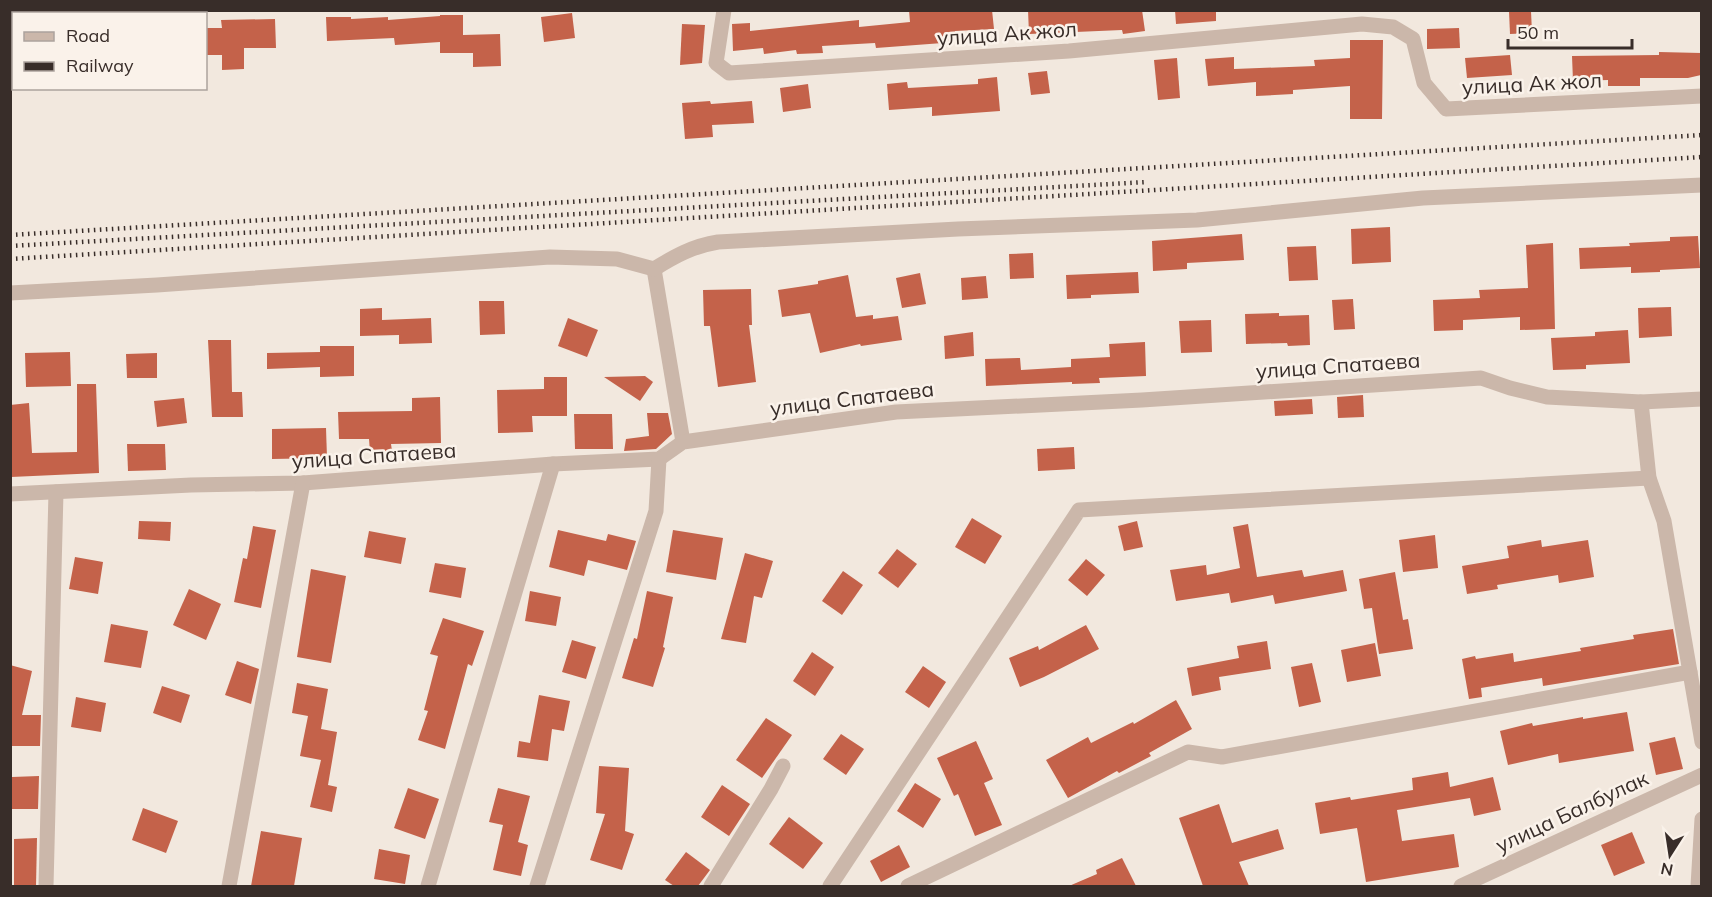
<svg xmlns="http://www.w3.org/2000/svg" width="1712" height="897" font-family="Mulish,sans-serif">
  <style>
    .building { fill: #c4624a }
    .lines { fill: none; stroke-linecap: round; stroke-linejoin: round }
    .minor { stroke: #cbb7aa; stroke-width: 15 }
    .rail { stroke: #382d29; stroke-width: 4.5; stroke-dasharray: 1.5 4.5; stroke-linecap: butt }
    .labels { text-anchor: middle; stroke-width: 5; stroke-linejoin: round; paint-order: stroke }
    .street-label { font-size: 21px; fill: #382d29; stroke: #faf2ea }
  </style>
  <rect width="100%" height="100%" fill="#f2e8de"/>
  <!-- building -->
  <g class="building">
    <polygon points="909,10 992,10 994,29 955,31 956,42 876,48 875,43 822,46 823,53 797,54 796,50 764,54 763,48 733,51 732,24 750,23 750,31 859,20 859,27 910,22"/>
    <polygon points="1028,10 1142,10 1145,31 1123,34 1122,30 1029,34"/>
    <polygon points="1175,10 1216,10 1216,21 1176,24"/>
    <polygon points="1509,11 1531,11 1532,33 1510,34"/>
    <polygon points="572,13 575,38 544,42 541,17"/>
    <polygon points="440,15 463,15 463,35 500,34 501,66 473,67 473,53 440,53 440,42 395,45 394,38 327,41 326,17 351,17 351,19 388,17 388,20 440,16"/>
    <polygon points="275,19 276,48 244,48 244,69 222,70 222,55 206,55 206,28 222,28 221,20"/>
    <polygon points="682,24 705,25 702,63 680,65"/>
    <polygon points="1459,28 1460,48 1427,49 1427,29"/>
    <polygon points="1350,40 1383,40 1382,119 1350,119 1350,86 1293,90 1293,94 1256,96 1256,82 1208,86 1205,59 1234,57 1234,69 1315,66 1314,60 1350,58"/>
    <polygon points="1659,52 1701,53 1701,75 1688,78 1640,78 1640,86 1608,86 1608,80 1573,81 1572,56 1659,55"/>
    <polygon points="1510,55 1512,75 1467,78 1465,58"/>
    <polygon points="1177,58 1180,98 1158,100 1154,60"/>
    <polygon points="1047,71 1050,93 1031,95 1028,73"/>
    <polygon points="997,77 1000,111 932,116 932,107 889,110 887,84 907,82 908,88 978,84 978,79"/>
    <polygon points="808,84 811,108 783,112 780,88"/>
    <polygon points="710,101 711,104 752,101 754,123 712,125 713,137 685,139 682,103"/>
    <polygon points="1390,227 1391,262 1352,264 1351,229"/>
    <polygon points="1242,234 1244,260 1187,263 1187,269 1153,271 1152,241"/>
    <polygon points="1698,236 1700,268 1660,270 1660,272 1631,273 1631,267 1580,269 1579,248 1630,246 1629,243 1670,241 1670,237"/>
    <polygon points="1553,243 1555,329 1520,330 1520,317 1463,320 1463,330 1434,331 1433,300 1480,298 1479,290 1528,288 1526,245"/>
    <polygon points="1316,246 1318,280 1289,281 1287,247"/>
    <polygon points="1033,253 1034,278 1010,279 1009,254"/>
    <polygon points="1138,272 1139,293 1091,295 1091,298 1067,299 1066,275"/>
    <polygon points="920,273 926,304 902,308 896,278"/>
    <polygon points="848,275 856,317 873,315 873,319 898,316 902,340 861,346 860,344 820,353 810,313 782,317 778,290 818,284 818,281"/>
    <polygon points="986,276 988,298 962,300 961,278"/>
    <polygon points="751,289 752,325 749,325 756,382 718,387 710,326 704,326 703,290"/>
    <polygon points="1353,299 1355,329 1334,330 1332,300"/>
    <polygon points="479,301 504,301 505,334 480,335"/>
    <polygon points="1671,307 1672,336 1639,338 1638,308"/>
    <polygon points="382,308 382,320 431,318 432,343 399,344 399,335 360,336 360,309"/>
    <polygon points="1279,313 1279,316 1309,315 1310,345 1288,346 1287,343 1246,344 1245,314"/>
    <polygon points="568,318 598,330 587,357 558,346"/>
    <polygon points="1211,320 1212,352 1181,353 1179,321"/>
    <polygon points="1628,330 1630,363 1586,365 1586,369 1553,370 1551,338 1595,336 1595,332"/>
    <polygon points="973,332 974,356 945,359 944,336"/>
    <polygon points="208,340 231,340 232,392 242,392 243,417 212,417"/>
    <polygon points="1145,342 1146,376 1099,378 1100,383 1072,384 1072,382 986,386 985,359 1020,358 1021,370 1071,367 1071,359 1110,357 1109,344"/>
    <polygon points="320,346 354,346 354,376 320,377 320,367 267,369 267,353 320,352"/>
    <polygon points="70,352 71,386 26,387 25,353"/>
    <polygon points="157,353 157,378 127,378 126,354"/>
    <polygon points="645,376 653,382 640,401 604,377"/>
    <polygon points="544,377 567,377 567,416 532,416 533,432 498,433 497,390 544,389"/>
    <polygon points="77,384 96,384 99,473 11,477 10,405 29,403 32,453 77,452"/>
    <polygon points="1363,395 1364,417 1338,418 1337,397"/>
    <polygon points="440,397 441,443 391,444 392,451 370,452 369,439 339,439 338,412 412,411 412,398"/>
    <polygon points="184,398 187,423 157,427 154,401"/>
    <polygon points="1312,399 1313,414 1275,416 1274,401"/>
    <polygon points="647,413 668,413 672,434 656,449 624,451 626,439 649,436"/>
    <polygon points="574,414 612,414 613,449 575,449"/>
    <polygon points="326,428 327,458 272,459 272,429"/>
    <polygon points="127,444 165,444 166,470 128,471"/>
    <polygon points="1074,447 1075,469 1038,471 1037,449"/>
    <polygon points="972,518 1002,536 985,564 955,547"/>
    <polygon points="139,521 171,522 170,541 138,539"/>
    <polygon points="1137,521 1143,547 1124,551 1118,526"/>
    <polygon points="1248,524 1257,577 1302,570 1304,577 1343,570 1347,591 1275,604 1273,595 1231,603 1229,593 1176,601 1170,570 1206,565 1207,575 1240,568 1233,527"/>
    <polygon points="253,526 276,530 261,608 234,602 243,558 247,559"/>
    <polygon points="558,530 606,541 608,534 636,541 627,570 588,560 584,576 549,567"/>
    <polygon points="673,530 723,538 716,580 666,572"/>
    <polygon points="369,531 406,538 401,564 364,557"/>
    <polygon points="1435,535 1438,568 1403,572 1399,540"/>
    <polygon points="1541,540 1542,547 1588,540 1594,577 1559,583 1558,575 1497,585 1498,589 1467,594 1462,566 1509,558 1507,546"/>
    <polygon points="897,549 917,564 898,588 878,573"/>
    <polygon points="745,553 773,561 762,598 754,596 746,643 721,639"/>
    <polygon points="75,557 103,562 98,594 69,589"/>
    <polygon points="1086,559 1105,575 1087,596 1068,580"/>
    <polygon points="435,563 466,568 461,598 429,592"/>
    <polygon points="311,569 346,576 331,663 297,657"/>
    <polygon points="843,571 863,585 842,615 822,601"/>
    <polygon points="1395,572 1403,620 1408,619 1413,649 1379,654 1372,608 1364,609 1359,579"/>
    <polygon points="189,589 221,604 206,640 173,625"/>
    <polygon points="530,591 561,597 556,626 525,621"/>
    <polygon points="647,591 673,597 663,647 665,648 653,687 622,678 634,638 637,639"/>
    <polygon points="443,618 484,631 472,666 468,664 445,749 418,740 428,711 424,710 438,656 430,654"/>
    <polygon points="111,624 148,631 141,668 104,662"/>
    <polygon points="1086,625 1099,649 1044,677 1020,687 1009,658 1038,646 1039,650"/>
    <polygon points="1673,629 1679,664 1543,686 1542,678 1481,688 1482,697 1469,699 1462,659 1475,656 1476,659 1513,653 1514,662 1581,651 1580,648 1634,639 1633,635"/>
    <polygon points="572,640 596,647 586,679 562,672"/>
    <polygon points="1267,641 1271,669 1219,677 1221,690 1192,696 1187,668 1239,658 1237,646"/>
    <polygon points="1375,643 1381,676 1347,682 1341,650"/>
    <polygon points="812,652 834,667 815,696 793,681"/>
    <polygon points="237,661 259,669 251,704 225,695"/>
    <polygon points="1312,663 1321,702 1299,707 1291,667"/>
    <polygon points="10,665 32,671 22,715 41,715 40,746 12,746"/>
    <polygon points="923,666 946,682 929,708 905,692"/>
    <polygon points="297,683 328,689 321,729 337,732 328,785 337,787 332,812 310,807 321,760 300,756 308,716 292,713"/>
    <polygon points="162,686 190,695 181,723 153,713"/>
    <polygon points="539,695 570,701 564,731 552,729 548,761 517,757 519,741 530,743"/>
    <polygon points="76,697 106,703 101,732 71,727"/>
    <polygon points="1176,700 1192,729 1149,753 1151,756 1119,773 1117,771 1068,798 1046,760 1088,737 1091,743 1133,722 1134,724"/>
    <polygon points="1627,712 1634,751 1559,763 1558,754 1508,765 1500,731 1532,723 1533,726 1583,717 1583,719"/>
    <polygon points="766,718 792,735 762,778 736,760"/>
    <polygon points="841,734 864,749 846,775 823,759"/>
    <polygon points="1675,737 1683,769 1656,775 1649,743"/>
    <polygon points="976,741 993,779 984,783 1002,825 975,836 958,794 954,796 937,758"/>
    <polygon points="599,766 629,768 625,831 634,834 622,870 590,860 605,814 596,813"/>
    <polygon points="1448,772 1450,787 1493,777 1501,810 1474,816 1470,798 1397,810 1402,841 1454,834 1459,867 1366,882 1357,828 1320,834 1315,803 1350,797 1351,800 1413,790 1412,778"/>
    <polygon points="39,776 38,809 12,809 12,777"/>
    <polygon points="915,783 941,799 923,828 897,811"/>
    <polygon points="722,785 750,804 729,836 701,817"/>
    <polygon points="408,788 439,799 425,839 394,828"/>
    <polygon points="498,788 530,796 518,842 528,845 521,876 493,870 503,825 489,822"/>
    <polygon points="1219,804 1232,843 1278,829 1284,849 1239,862 1249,886 1203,886 1179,818"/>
    <polygon points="143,808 178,821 166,853 132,840"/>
    <polygon points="789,817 823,843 803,869 769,844"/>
    <polygon points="261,831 302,838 294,886 251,886"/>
    <polygon points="1632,832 1645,863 1614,876 1601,845"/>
    <polygon points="37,838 36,886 14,886 14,839"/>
    <polygon points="899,845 910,867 881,882 870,861"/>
    <polygon points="379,849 410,855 405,884 374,879"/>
    <polygon points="686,852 710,870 698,886 674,886 665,880"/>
    <polygon points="1122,858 1136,886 1069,886 1097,874 1096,870"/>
  </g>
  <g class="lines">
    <!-- minor -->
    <g class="minor">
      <polyline points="724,10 716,63 729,73 1069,51 1362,24 1393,27 1413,39 1424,83 1446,109 1702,96"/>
      <polyline points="105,14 138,10"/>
      <polyline points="10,22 14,22"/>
      <polyline points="654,269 683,442"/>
      <path d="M10 293 157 285 550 257 617 259 654 269C675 256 693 246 718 242L958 229 1197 220 1423 198 1702 185"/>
      <polyline points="1641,402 1649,478 1664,521 1702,742"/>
      <polyline points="10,494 191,485 303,483 553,464 659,459 683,442 896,412 1142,400 1481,378 1510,388 1547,397 1641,402 1702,399"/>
      <polyline points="46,886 56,492"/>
      <polyline points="229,886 303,483"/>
      <polyline points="428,886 553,464"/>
      <polyline points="537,886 656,511 659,459"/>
      <polyline points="711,886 771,789 783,766"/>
      <polyline points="830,886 1079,510 1649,478"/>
      <polyline points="908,886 1188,752 1222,757 1690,672"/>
      <polyline points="1461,886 1702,775"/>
      <polyline points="1698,886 1702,819"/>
    </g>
    <!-- rail -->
    <g class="rail">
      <polyline points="10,235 1702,135"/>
      <polyline points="10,246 1146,182"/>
      <polyline points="10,259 1702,157"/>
    </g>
  </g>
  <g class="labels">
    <!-- street labels -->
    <g class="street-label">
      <text transform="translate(1007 34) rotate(-4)" y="7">улица Ак жол</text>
      <text transform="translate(1532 84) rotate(-3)" y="7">улица Ак жол</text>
      <text transform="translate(1338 366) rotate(-4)" y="7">улица Спатаева</text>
      <text transform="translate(852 399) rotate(-7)" y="7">улица Спатаева</text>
      <text transform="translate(374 456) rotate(-4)" y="7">улица Спатаева</text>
      <text transform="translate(1572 812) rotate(-25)" y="7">улица Балбулак</text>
    </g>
  </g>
  <!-- border -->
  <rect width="1712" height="897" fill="none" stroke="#382d29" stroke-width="24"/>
  <!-- legend -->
  <rect x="12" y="12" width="195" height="78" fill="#faf2ea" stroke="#aca39d" stroke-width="1.5"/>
  <rect x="24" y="32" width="30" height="9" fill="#cbb7aa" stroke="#aca39d" stroke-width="1.5"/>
  <text x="66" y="42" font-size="18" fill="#382d29">Road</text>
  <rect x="24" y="62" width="30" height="9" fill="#382d29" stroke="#aca39d" stroke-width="1.5"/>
  <text x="66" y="72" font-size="18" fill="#382d29">Railway</text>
  <!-- north arrow -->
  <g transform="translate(1670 855) rotate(192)" stroke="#faf2ea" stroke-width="4.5" paint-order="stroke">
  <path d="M0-4.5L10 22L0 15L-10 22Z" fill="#382d29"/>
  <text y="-9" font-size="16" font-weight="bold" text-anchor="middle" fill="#382d29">N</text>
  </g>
  <!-- scale -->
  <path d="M1508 39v9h124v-9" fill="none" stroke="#382d29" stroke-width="3"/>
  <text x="1517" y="39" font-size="18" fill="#382d29" stroke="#faf2ea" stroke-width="4.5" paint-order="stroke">50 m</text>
</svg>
